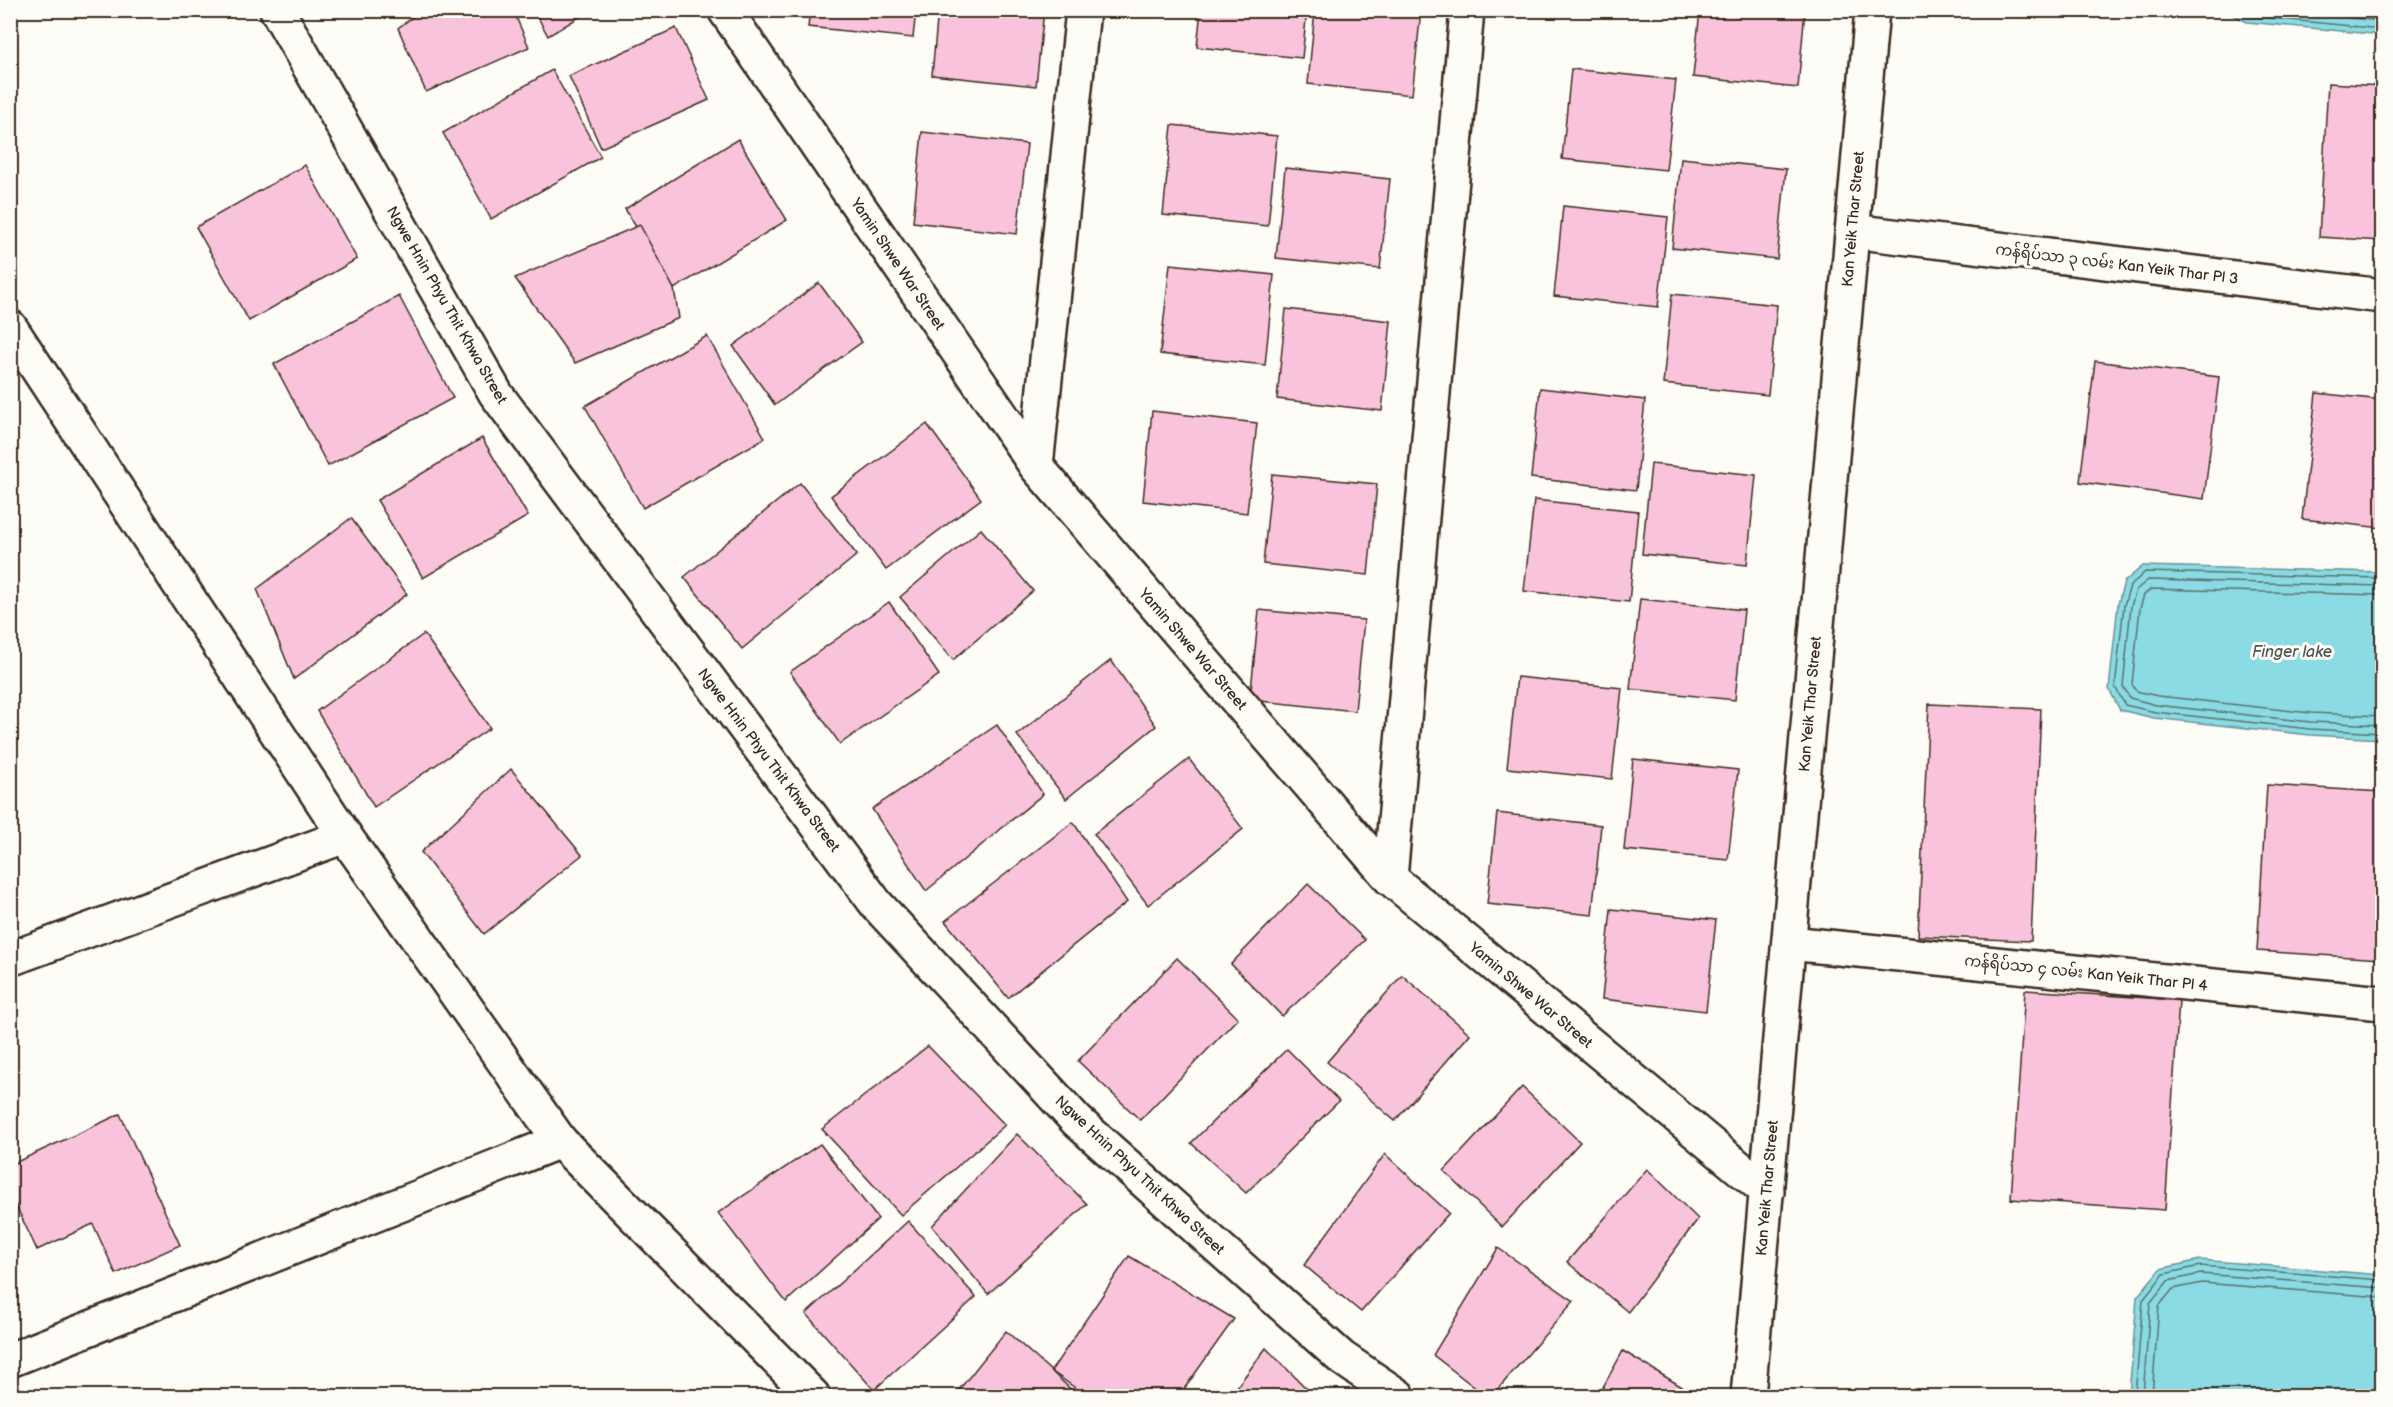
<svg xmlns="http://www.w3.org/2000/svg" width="2393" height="1407" font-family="'Balsamiq Sans','Noto Sans Myanmar',sans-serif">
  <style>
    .water { fill: #8adbe4; stroke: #6a9495; stroke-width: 1.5 }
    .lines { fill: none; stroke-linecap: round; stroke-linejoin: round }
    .shore { stroke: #5b716d; stroke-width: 1.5 }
    .building { fill: #fac3dc; stroke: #3b2a1e; stroke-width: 1.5 }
    .minor-casing { stroke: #3b2a1e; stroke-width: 38 }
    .minor { stroke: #fdfcf7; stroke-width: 33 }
    .labels { text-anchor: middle; stroke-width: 6; stroke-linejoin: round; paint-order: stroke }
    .street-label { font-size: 15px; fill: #3b2a1e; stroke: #fdfcf7 }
    .water-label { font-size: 16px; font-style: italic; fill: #4f5650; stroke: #fdfcf7 }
  </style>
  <rect width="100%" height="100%" fill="#fdfcf7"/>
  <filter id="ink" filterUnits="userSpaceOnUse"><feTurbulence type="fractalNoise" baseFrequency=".0167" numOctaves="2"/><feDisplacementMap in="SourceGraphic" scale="12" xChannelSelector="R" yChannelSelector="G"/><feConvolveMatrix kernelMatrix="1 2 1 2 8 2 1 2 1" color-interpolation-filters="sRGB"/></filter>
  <g filter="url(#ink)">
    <!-- water -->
    <g class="water">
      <polygon points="2226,11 2382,11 2382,35 2247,22"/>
      <polygon points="2143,566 2382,572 2382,739 2310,735 2154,718 2120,710 2109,689 2118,604 2124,582"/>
      <polygon points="2200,1260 2382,1275 2382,1396 2129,1396 2137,1297 2160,1269"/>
    </g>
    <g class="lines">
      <!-- shore -->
      <g class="shore">
        <polyline points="2238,10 2249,16 2382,29"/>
        <polyline points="2265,10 2382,21"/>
        <polyline points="2382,578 2145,572 2130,586 2124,605 2115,687 2125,705 2155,712 2310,729 2382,733"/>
        <polyline points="2382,586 2148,580 2136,590 2131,606 2123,686 2130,698 2156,705 2311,722 2382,725"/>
        <polyline points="2382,595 2151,589 2144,595 2140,608 2132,684 2136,691 2158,696 2311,713 2382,716"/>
        <polyline points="2135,1396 2143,1300 2164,1274 2200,1266 2382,1280"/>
        <polyline points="2143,1396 2150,1303 2168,1281 2201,1274 2382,1288"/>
        <polyline points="2152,1396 2159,1306 2173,1289 2202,1283 2382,1297"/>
      </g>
    </g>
    <!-- building -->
    <g class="building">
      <polygon points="422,10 513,10 529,47 426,92 398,28"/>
      <polygon points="534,10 591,10 548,36"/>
      <polygon points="810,10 916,10 913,38 808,27"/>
      <polygon points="938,10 1044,10 1036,86 932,75"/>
      <polygon points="1201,10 1307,10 1302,58 1197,47"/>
      <polygon points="1315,10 1421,10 1412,95 1308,84"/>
      <polygon points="1700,10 1805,10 1798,88 1693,77"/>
      <polygon points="676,28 709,100 601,148 569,76"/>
      <polygon points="1571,69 1676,80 1666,170 1562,159"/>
      <polygon points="552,70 601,157 491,219 443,133"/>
      <polygon points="2328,83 2382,86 2382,241 2319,237"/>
      <polygon points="1172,125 1277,136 1268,226 1163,215"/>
      <polygon points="922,132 1027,144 1017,234 913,222"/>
      <polygon points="738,139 787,220 674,289 625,209"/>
      <polygon points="1681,158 1786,169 1777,259 1672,248"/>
      <polygon points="305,165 357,259 249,321 196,227"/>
      <polygon points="1285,168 1390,179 1380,269 1276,258"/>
      <polygon points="1563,206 1668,217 1658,307 1554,296"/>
      <polygon points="640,225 674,289 679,318 575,363 515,278"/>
      <polygon points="1170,264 1274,275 1265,365 1160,354"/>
      <polygon points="819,283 862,342 775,405 733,346"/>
      <polygon points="1672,294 1777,305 1768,395 1663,384"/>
      <polygon points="399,296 453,398 328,466 274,364"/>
      <polygon points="1286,309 1391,321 1382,411 1277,399"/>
      <polygon points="707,336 765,438 643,508 585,406"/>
      <polygon points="2095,361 2219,377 2204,499 2080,482"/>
      <polygon points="1540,388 1645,400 1636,490 1531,478"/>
      <polygon points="2316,393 2382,400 2382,528 2302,519"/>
      <polygon points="1152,411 1257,423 1247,513 1143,501"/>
      <polygon points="927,424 981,499 886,570 831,496"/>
      <polygon points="482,438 528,516 423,578 377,500"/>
      <polygon points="1651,464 1756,475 1747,565 1642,554"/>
      <polygon points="1272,474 1377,484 1368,575 1263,564"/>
      <polygon points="800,483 857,555 742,649 684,577"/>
      <polygon points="1534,500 1638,511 1629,602 1524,591"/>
      <polygon points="351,518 407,594 294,679 257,589"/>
      <polygon points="981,529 1033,591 953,660 900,597"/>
      <polygon points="1640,599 1744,610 1735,700 1630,689"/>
      <polygon points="889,602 939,675 840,744 790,672"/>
      <polygon points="1259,610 1364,620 1355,711 1250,700"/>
      <polygon points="424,634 490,728 374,807 317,711"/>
      <polygon points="1111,660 1156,726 1066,799 1017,735"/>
      <polygon points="1517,677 1622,688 1612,779 1507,768"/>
      <polygon points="1929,704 2041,709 2031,941 1918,936"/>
      <polygon points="997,725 1043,794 926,891 872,809"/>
      <polygon points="1189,759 1243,829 1148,905 1094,834"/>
      <polygon points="1633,759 1738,770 1728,860 1624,850"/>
      <polygon points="511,769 582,855 484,934 421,852"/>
      <polygon points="2267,785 2382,792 2382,959 2257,951"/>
      <polygon points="1497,813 1601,825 1592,915 1487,904"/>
      <polygon points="1073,822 1127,902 1008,998 945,921"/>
      <polygon points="1308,884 1365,940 1282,1016 1231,964"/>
      <polygon points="1611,909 1716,920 1706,1011 1602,999"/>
      <polygon points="1177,958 1238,1018 1140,1120 1078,1061"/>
      <polygon points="1402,975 1470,1034 1395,1121 1327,1062"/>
      <polygon points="2025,990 2179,1000 2165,1210 2011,1199"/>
      <polygon points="928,1046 1005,1125 901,1215 822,1129"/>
      <polygon points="1287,1049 1339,1101 1246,1193 1191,1143"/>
      <polygon points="1522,1087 1580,1142 1502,1227 1444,1171"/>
      <polygon points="120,1114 180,1245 116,1274 93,1224 37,1250 10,1193 10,1165"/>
      <polygon points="1017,1134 1087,1204 988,1294 932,1226"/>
      <polygon points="820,1144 878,1219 786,1302 718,1213"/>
      <polygon points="1385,1154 1449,1213 1361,1312 1304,1265"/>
      <polygon points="1647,1169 1698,1219 1628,1312 1567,1262"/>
      <polygon points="908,1221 976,1297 874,1390 806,1314"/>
      <polygon points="1498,1248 1574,1301 1492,1396 1486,1396 1433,1355"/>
      <polygon points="1129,1256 1234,1319 1179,1396 1087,1396 1051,1371"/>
      <polygon points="1006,1331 1051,1371 1078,1396 954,1396"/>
      <polygon points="1266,1348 1314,1396 1230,1396"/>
      <polygon points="1623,1351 1692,1393 1689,1396 1598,1396"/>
    </g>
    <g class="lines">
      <!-- minor casing -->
      <g class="minor-casing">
        <g id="minor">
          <polyline points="277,10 496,394 877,905 1077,1121 1342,1358 1398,1396"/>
          <polyline points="725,10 1036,466 1390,878 1767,1191"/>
          <polyline points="1852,231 2382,296"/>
          <polyline points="10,327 345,836 560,1141 813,1396"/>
          <polyline points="1036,466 1083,10"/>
          <polyline points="1390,878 1467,10"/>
          <polyline points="1789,943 2382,1003"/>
          <polyline points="10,959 345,836"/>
          <polyline points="10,1360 560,1141"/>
          <polyline points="1748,1396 1872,10"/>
        </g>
      </g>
      <!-- minor -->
      <use href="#minor" class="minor"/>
    </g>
  </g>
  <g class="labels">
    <!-- street labels -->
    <g class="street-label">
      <text transform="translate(1853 219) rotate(-85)" y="5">Kan Yeik Thar Street</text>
      <text transform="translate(898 264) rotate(56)" y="5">Yamin Shwe War Street</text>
      <text transform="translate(2117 264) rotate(7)" y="5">ကန်ရိပ်သာ ၃ လမ်း Kan Yeik Thar Pl 3</text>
      <text transform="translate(447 305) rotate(60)" y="5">Ngwe Hnin Phyu Thit Khwa Street</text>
      <text transform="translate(1193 649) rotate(49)" y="5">Yamin Shwe War Street</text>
      <text transform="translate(1810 704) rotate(-85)" y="5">Kan Yeik Thar Street</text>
      <text transform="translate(769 760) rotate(53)" y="5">Ngwe Hnin Phyu Thit Khwa Street</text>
      <text transform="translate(2086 973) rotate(6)" y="5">ကန်ရိပ်သာ ၄ လမ်း Kan Yeik Thar Pl 4</text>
      <text transform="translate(1531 995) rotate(40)" y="5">Yamin Shwe War Street</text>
      <text transform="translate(1140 1175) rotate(43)" y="5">Ngwe Hnin Phyu Thit Khwa Street</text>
      <text transform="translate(1767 1188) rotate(-85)" y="5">Kan Yeik Thar Street</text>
    </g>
    <!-- water labels -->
    <g class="water-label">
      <text x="2292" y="657">Finger lake</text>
    </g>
  </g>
  <!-- margin -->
  <rect width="2393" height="1407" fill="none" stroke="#fdfcf7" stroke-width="36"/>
  <rect x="18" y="18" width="2357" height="1371" fill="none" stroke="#3b2a1e" stroke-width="2" filter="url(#ink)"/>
</svg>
